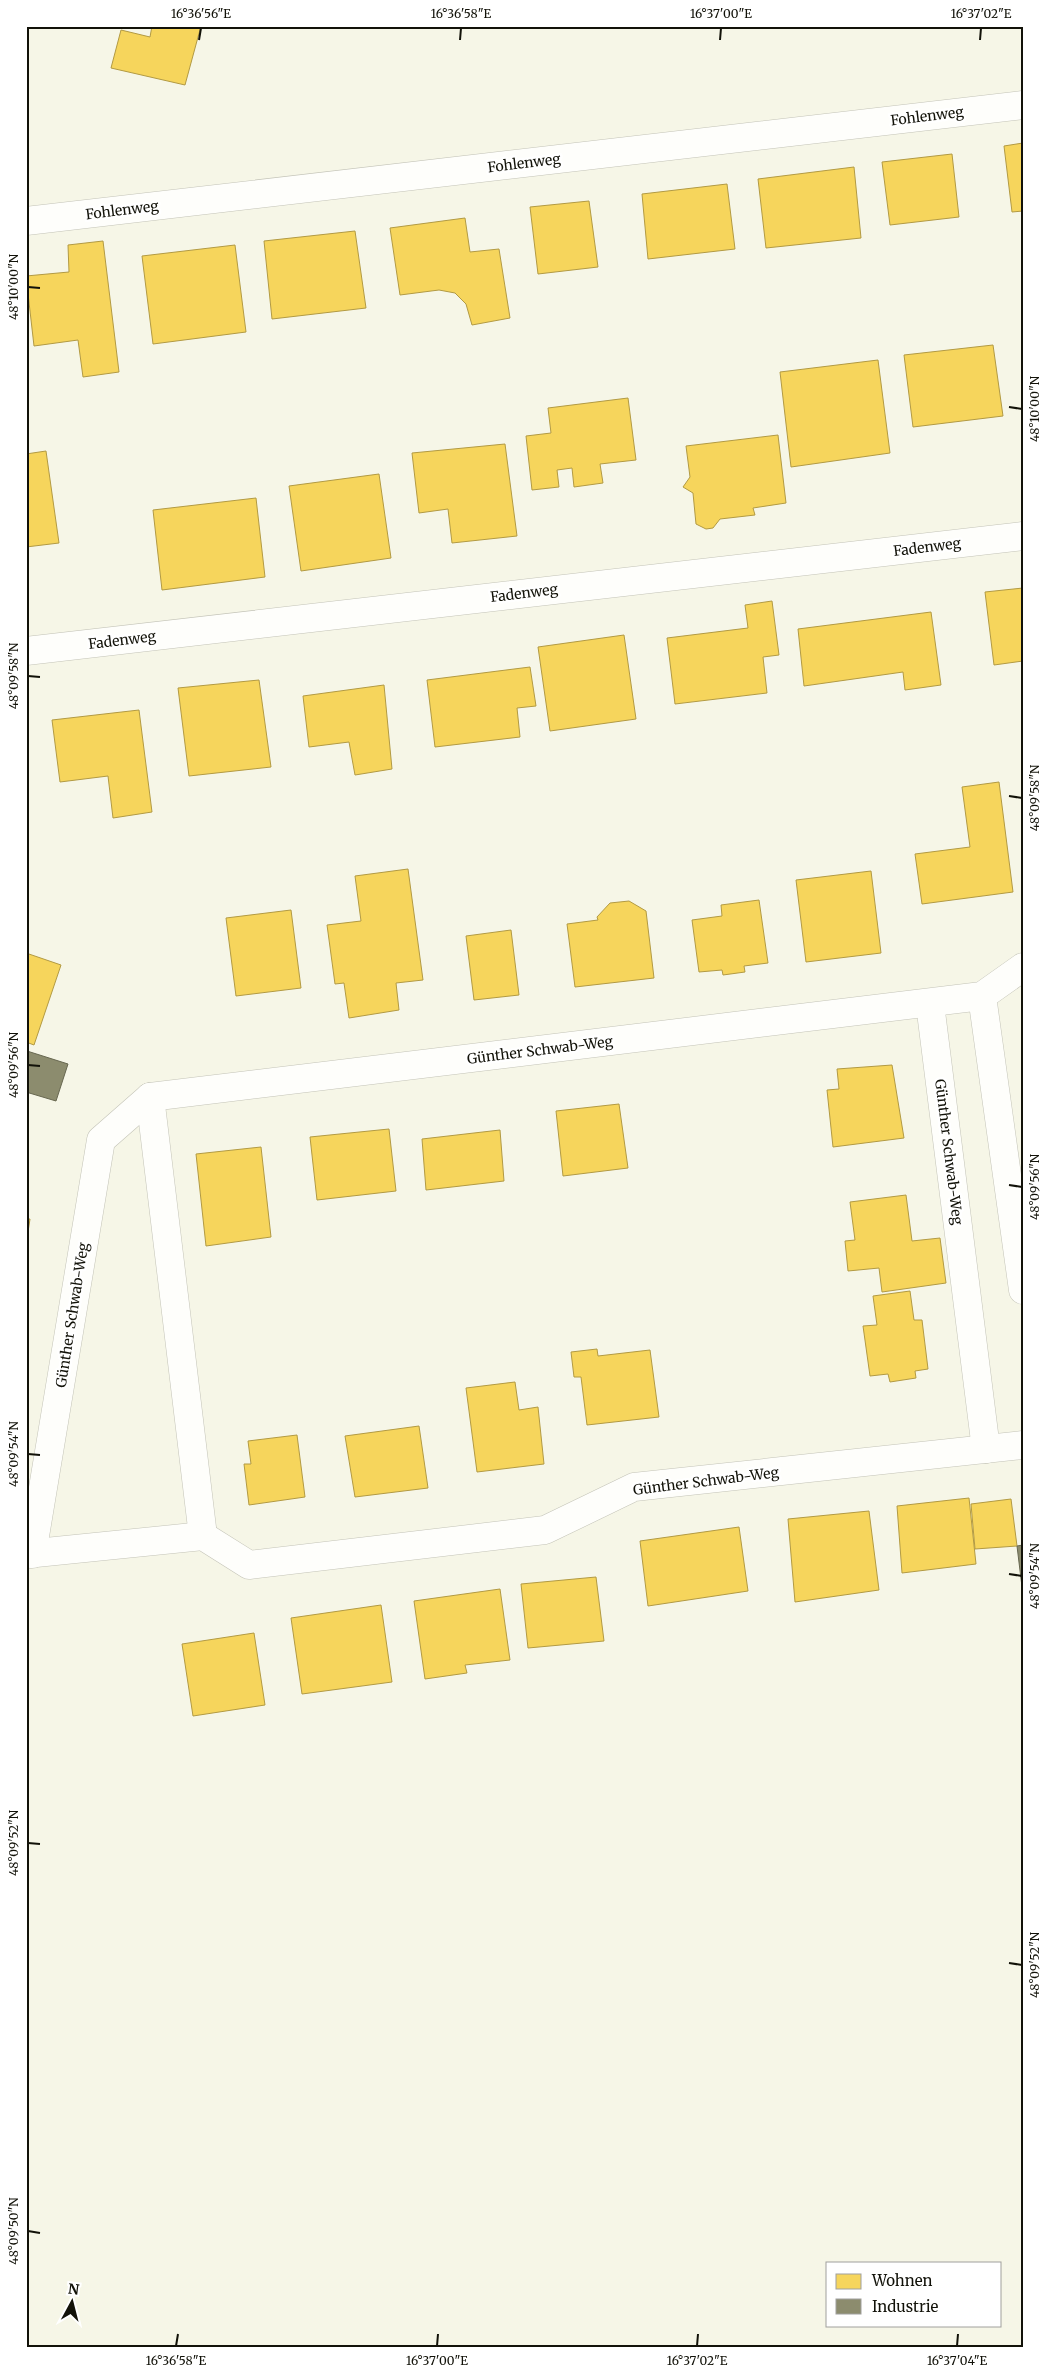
<svg xmlns="http://www.w3.org/2000/svg" width="1049" height="2374" font-family="Merriweather,serif">
  <style>
    .homes { fill: #f6d55c; stroke: #b29a43 }
    .industry { fill: #8c8c6e; stroke: #676750 }
    .lines { fill: none; stroke-linecap: round; stroke-linejoin: round }
    .minor-casing { stroke: #c3c3b7; stroke-width: 29 }
    .minor { stroke: #fefefb; stroke-width: 28 }
    .ticks { fill: none; stroke: #121209; stroke-width: 2 }
    .labels { text-anchor: middle; stroke-width: 5; stroke-linejoin: round; paint-order: stroke }
    .street-label { font-size: 14px; fill: #121209; stroke: #fff }
    .neatline { fill: none; stroke: #121209; stroke-width: 2 }
    .ticks-label { font-size: 12px; text-anchor: middle; fill: #121209 }
  </style>
  <rect width="100%" height="100%" fill="#f6f6e7"/>
  <!-- homes -->
  <g class="homes">
    <polygon points="152,26 201,26 185,85 111,68 121,30 150,37"/>
    <polygon points="1023,143 1023,211 1012,212 1004,146"/>
    <polygon points="952,154 959,217 890,225 882,162"/>
    <polygon points="854,167 861,238 766,248 758,179"/>
    <polygon points="727,184 735,249 648,259 642,194"/>
    <polygon points="589,201 598,267 538,274 530,207"/>
    <polygon points="465,218 470,252 499,249 510,318 472,325 466,304 455,293 439,290 400,295 390,228"/>
    <polygon points="355,231 366,308 272,319 264,241"/>
    <polygon points="103,241 119,372 83,377 78,340 34,346 26,276 69,272 68,245"/>
    <polygon points="235,245 246,332 153,344 142,256"/>
    <polygon points="993,345 1003,416 913,427 904,355"/>
    <polygon points="878,360 890,453 791,467 780,372"/>
    <polygon points="628,398 636,460 600,464 603,483 574,487 572,468 557,470 559,487 532,490 526,436 551,433 548,408"/>
    <polygon points="778,435 786,503 753,508 755,515 720,519 713,528 706,529 696,524 693,493 683,487 690,477 686,446"/>
    <polygon points="505,444 517,536 452,543 448,509 419,513 412,453"/>
    <polygon points="46,451 59,543 26,547 26,454"/>
    <polygon points="379,474 391,558 301,571 289,486"/>
    <polygon points="256,498 265,577 162,590 153,510"/>
    <polygon points="1023,588 1023,661 994,665 985,592"/>
    <polygon points="772,601 779,655 763,657 767,693 675,704 667,638 748,628 745,605"/>
    <polygon points="931,612 941,685 905,690 903,672 804,686 798,629"/>
    <polygon points="624,635 636,719 550,731 538,647"/>
    <polygon points="530,667 536,706 517,708 520,737 435,747 427,680"/>
    <polygon points="259,680 271,767 189,776 178,688"/>
    <polygon points="384,685 392,769 355,775 349,742 309,747 303,696"/>
    <polygon points="139,710 152,812 113,818 108,776 60,782 52,720"/>
    <polygon points="999,782 1013,892 922,904 915,854 970,847 962,787"/>
    <polygon points="408,869 423,980 396,983 399,1010 349,1018 344,983 335,984 327,925 361,921 355,876"/>
    <polygon points="871,871 881,953 806,962 796,880"/>
    <polygon points="759,900 768,963 744,966 745,972 723,975 722,970 699,972 692,920 722,916 721,905"/>
    <polygon points="629,901 646,911 654,978 575,987 567,924 598,920 597,917 610,903"/>
    <polygon points="291,910 301,988 236,996 226,918"/>
    <polygon points="511,930 519,995 474,1000 466,936"/>
    <polygon points="26,953 61,965 34,1045 26,1042"/>
    <polygon points="892,1065 904,1138 833,1147 827,1090 839,1089 837,1069"/>
    <polygon points="619,1104 628,1168 563,1176 556,1111"/>
    <polygon points="389,1129 396,1191 317,1200 310,1137"/>
    <polygon points="500,1130 504,1181 426,1190 422,1139"/>
    <polygon points="261,1147 271,1237 206,1246 196,1154"/>
    <polygon points="906,1195 912,1241 940,1238 946,1283 882,1292 879,1268 848,1271 845,1241 855,1240 850,1202"/>
    <polygon points="26,1219 30,1219 26,1245"/>
    <polygon points="910,1291 914,1320 922,1320 928,1369 915,1371 916,1378 890,1382 888,1374 870,1376 863,1326 877,1325 873,1296"/>
    <polygon points="597,1349 598,1356 650,1350 659,1417 587,1425 581,1377 574,1377 571,1352"/>
    <polygon points="515,1382 519,1410 538,1407 544,1464 477,1472 466,1388"/>
    <polygon points="419,1426 428,1488 355,1497 345,1436"/>
    <polygon points="297,1435 305,1497 249,1505 244,1464 251,1464 248,1441"/>
    <polygon points="969,1498 976,1564 902,1573 897,1506"/>
    <polygon points="1011,1499 1017,1546 975,1549 971,1504"/>
    <polygon points="869,1511 879,1590 795,1602 788,1519"/>
    <polygon points="739,1527 748,1591 648,1606 640,1541"/>
    <polygon points="596,1577 604,1641 528,1648 521,1584"/>
    <polygon points="500,1589 510,1660 465,1665 467,1673 425,1679 414,1601"/>
    <polygon points="381,1605 392,1682 302,1694 291,1618"/>
    <polygon points="254,1633 265,1705 193,1716 182,1644"/>
  </g>
  <!-- industry -->
  <g class="industry">
    <polygon points="27,1051 68,1064 56,1101 26,1092"/>
    <polygon points="1023,1545 1023,1595 1017,1546"/>
  </g>
  <g class="lines">
    <!-- minor casing -->
    <g class="minor-casing">
      <g id="minor">
        <polyline points="26,221 1023,105"/>
        <polyline points="26,651 1023,536"/>
        <polyline points="982,996 1023,1290"/>
        <polyline points="930,1004 986,1449"/>
        <polyline points="150,1097 203,1536"/>
        <polyline points="26,1554 203,1536 249,1565 545,1530 634,1487 1023,1445"/>
        <polyline points="32,1554 101,1140 150,1097 982,996 1023,967"/>
      </g>
    </g>
    <!-- minor -->
    <use href="#minor" class="minor"/>
  </g>
  <!-- ticks -->
  <path class="ticks" d="M199 40 201 28M460 40 461 28M720 40 721 28M980 40 981 28M28 287 40 288M1009 407 1022 409M28 676 40 677M1009 796 1022 798M28 1065 40 1066M1009 1185 1022 1187M28 1454 40 1455M1009 1574 1022 1576M28 1843 40 1844M1009 1963 1022 1965M28 2231 40 2233M176 2346 178 2334M437 2346 438 2334M697 2346 698 2334M957 2346 958 2334"/>
  <g class="labels">
    <!-- street labels -->
    <g class="street-label">
      <text transform="translate(927 116) rotate(-7)" y="5">Fohlenweg</text>
      <text transform="translate(524 163) rotate(-7)" y="5">Fohlenweg</text>
      <text transform="translate(122 210) rotate(-7)" y="5">Fohlenweg</text>
      <text transform="translate(927 547) rotate(-7)" y="5">Fadenweg</text>
      <text transform="translate(524 593) rotate(-7)" y="5">Fadenweg</text>
      <text transform="translate(122 640) rotate(-7)" y="5">Fadenweg</text>
      <text transform="translate(540 1050) rotate(-7)" y="5">Günther Schwab-Weg</text>
      <text transform="translate(949 1152) rotate(83)" y="5">Günther Schwab-Weg</text>
      <text transform="translate(72 1315) rotate(-81)" y="5">Günther Schwab-Weg</text>
      <text transform="translate(706 1481) rotate(-7)" y="5">Günther Schwab-Weg</text>
    </g>
  </g>
  <!-- border -->
  <rect width="1049" height="2374" fill="none" stroke="#ffffff" stroke-width="55"/>
  <!-- legend -->
  <rect x="826" y="2262" width="175" height="65" fill="#ffffff" stroke="#a0a09d"/>
  <rect x="836" y="2274" width="25" height="15" fill="#f6d55c" stroke="#a0a09d"/>
  <text x="872" y="2286" font-size="15" fill="#121209">Wohnen</text>
  <rect x="836" y="2299" width="25" height="15" fill="#8c8c6e" stroke="#a0a09d"/>
  <text x="872" y="2312" font-size="15" fill="#121209">Industrie</text>
  <!-- north arrow -->
  <g transform="translate(72 2302) rotate(7)" stroke="#ffffff" stroke-width="4" paint-order="stroke">
  <path d="M0-4L9 19L0 12L-9 19Z" fill="#121209"/>
  <text y="-8" font-size="14" font-weight="bold" text-anchor="middle" fill="#121209">N</text>
  </g>
  <rect x="28" y="28" width="994" height="2318" class="neatline"/>
  <g class="ticks-label">
    <text x="201" y="18">16°36'56"E</text>
    <text x="461" y="18">16°36'58"E</text>
    <text x="721" y="18">16°37'00"E</text>
    <text x="981" y="18">16°37'02"E</text>
    <text transform="translate(14 287) rotate(-90)" y="4">48°10'00"N</text>
    <text transform="translate(1035 409) rotate(-90)" y="4">48°10'00"N</text>
    <text transform="translate(14 676) rotate(-90)" y="4">48°09'58"N</text>
    <text transform="translate(1035 798) rotate(-90)" y="4">48°09'58"N</text>
    <text transform="translate(14 1065) rotate(-90)" y="4">48°09'56"N</text>
    <text transform="translate(1035 1187) rotate(-90)" y="4">48°09'56"N</text>
    <text transform="translate(14 1454) rotate(-90)" y="4">48°09'54"N</text>
    <text transform="translate(1035 1576) rotate(-90)" y="4">48°09'54"N</text>
    <text transform="translate(14 1843) rotate(-90)" y="4">48°09'52"N</text>
    <text transform="translate(1035 1965) rotate(-90)" y="4">48°09'52"N</text>
    <text transform="translate(14 2231) rotate(-90)" y="4">48°09'50"N</text>
    <text x="176" y="2365">16°36'58"E</text>
    <text x="437" y="2365">16°37'00"E</text>
    <text x="697" y="2365">16°37'02"E</text>
    <text x="957" y="2365">16°37'04"E</text>
  </g>
</svg>
